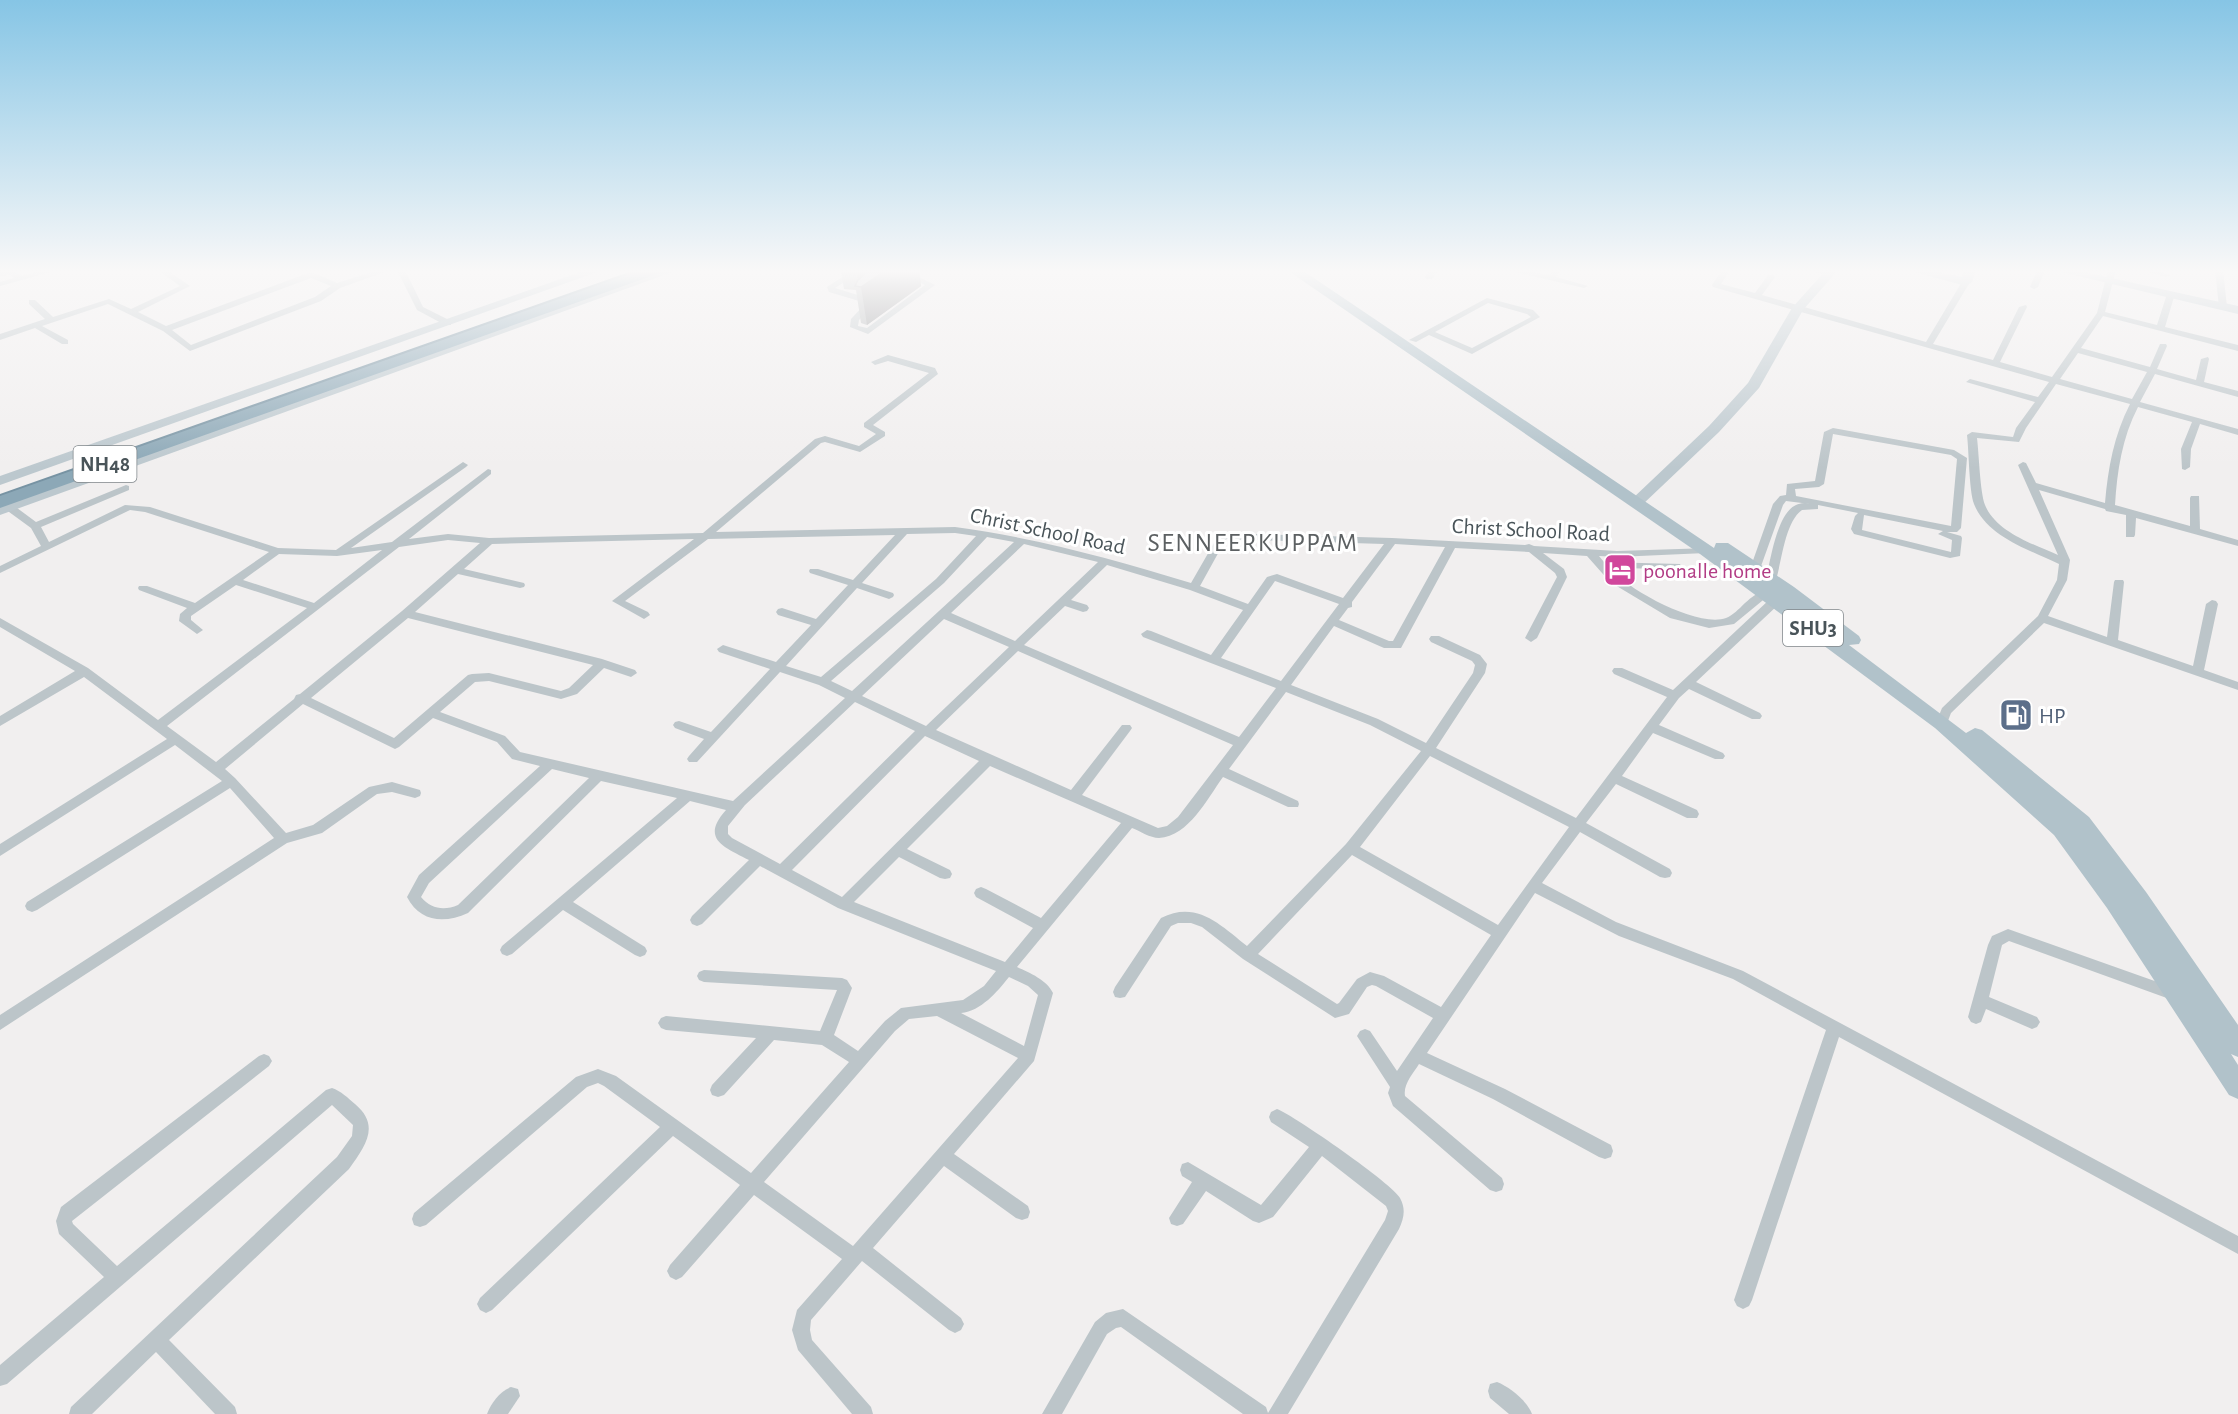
<svg xmlns="http://www.w3.org/2000/svg" width="2238" height="1414" font-family="'Alegreya Sans',sans-serif">
  <style>
    .lines { fill: none; stroke-linecap: round; stroke-linejoin: round }
    .highway-casing { stroke: #7793a3; stroke-width: 4 }
    .street { fill: #bcc5c9; fill-rule: evenodd }
    .secondary { fill: #bcc8ce; fill-rule: evenodd }
    .primary { fill: #b1c2ca; fill-rule: evenodd }
    .highway { fill: #8ca8b7; fill-rule: evenodd }
    .wall { fill: #aaaeb0 }
    .shaded-wall { fill: #8b8d90 }
    .building { fill: #c6cacd; stroke: #8b8d90; stroke-width: 1.5 }
    .labels { text-anchor: middle; stroke-width: 6; stroke-linejoin: round; paint-order: stroke }
    .shield { fill: #fff; stroke: #80878b; stroke-width: 1.5 }
    .shield-label { font-size: 21px; font-weight: bold; fill: #495459 }
    .street-label { font-size: 22px; fill: #495459; stroke: #fff }
    .hotel-label { font-size: 22px; fill: #b23c85; stroke: #fff; text-anchor: start }
    .service-label { font-size: 22px; fill: #4e5e75; stroke: #fff; text-anchor: start }
    .quarter-label { font-size: 26px; letter-spacing: 1.5px; fill: #5c6062; stroke: #fff }
  </style>
  <rect width="100%" height="100%" fill="#f1efef"/>
  <g class="lines">
    <!-- highway casing -->
    <g class="highway-casing">
      <polygon id="highway" points="641,270 662,270 660,273 0,508 0,496"/>
    </g>
    <!-- street -->
    <g class="street">
      <polygon points="13,270 21,276 45,270 58,270 0,286 0,282 14,278 10,275 0,276 0,272"/>
      <path d="M158 270H167L190 286 138 312 166 326 308 273H314L337 283 378 270H390L340 288 321 301 190 351 163 331 108 304 42 326 68 340V344H62L35 328 0 340V334L45 319 29 304V300H35L53 317 109 299 131 309 180 286ZM311 278 331 286 315 297 191 345 172 330Z"/>
      <polygon points="397,270 405,270 423,307 451,321 451,325 445,325 417,310"/>
      <polygon points="853,270 863,270 835,288 874,300 874,304 859,320 858,326 867,328 925,285 894,270 905,270 935,285 868,334 850,327 851,319 866,303 829,292 827,287"/>
      <polygon points="1430,270 1438,270 1432,279 1426,279 1425,277"/>
      <polygon points="1507,270 1523,270 1549,275 1553,270 1561,270 1556,277 1588,286 1584,288"/>
      <path d="M1722 270H1730L1721 284 1755 293 1768 275H1774L1775 277 1762 295 1926 342 1963 280H1969L1970 282 1933 344 1993 360 2019 307 2026 305 2027 307 2000 362 2052 377 2097 313 2108 270H2116L2105 312 2157 325 2166 297 2173 295 2174 297 2165 327 2238 345V351L2103 316 2081 348 2150 367 2160 344H2166L2167 346 2157 369 2196 380 2201 359 2208 357 2209 359 2204 382 2238 391V397L2155 374 2140 402 2238 429V435L2200 424 2191 449 2190 467 2185 470 2182 469 2181 449 2192 422 2138 407C2122 438 2117 471 2115 505L2190 526V498L2191 496H2199L2200 529 2238 540V546L2136 518 2135 535 2134 537H2126V515L2106 511 2105 509 2039 490 2070 560 2067 580 2048 616 2107 637 2114 582 2115 580H2123L2124 582 2118 640 2193 666 2206 604 2212 600 2216 601 2218 604 2204 670 2238 682V690L2044 623 1951 713 1946 726H1938L1936 723 1942 708 2038 616 2057 580 2059 564C2030 550 1987 537 1974 504 1969 490 1969 452 1967 435L1972 432 2013 437 2016 428 2035 402 1966 382 1970 379 2038 397 2049 382 1713 287 1712 285ZM2078 353 2147 372 2132 399 2060 379ZM2056 384 2130 404C2114 435 2108 468 2105 503L2036 483 2026 463 2023 462 2018 465 2058 555C2033 544 1996 532 1985 505 1980 492 1979 454 1977 438L2019 442 2026 428Z"/>
      <polygon points="1808,270 1822,270 1832,274 1828,276"/>
      <polygon points="2037,270 2045,270 2038,287 2034,289 2030,287"/>
      <polygon points="2140,270 2155,270 2170,275 2166,277"/>
      <polygon points="2215,270 2223,270 2227,307 2223,309 2219,307"/>
      <path d="M1487 298 1533 310 1540 317 1472 354 1429 335 1416 342 1409 340ZM1488 303 1527 314 1531 317 1472 348 1435 332Z"/>
      <path d="M888 355 935 368 938 374 873 425 885 432V436L860 452 825 442 821 443 716 532 955 527C1036 538 1113 559 1191 583L1218 536 1223 533 1392 538 1525 545 1529 544 1534 546 1617 551 1710 548 1711 550 1706 553 1617 557 1599 556 1604 562 1680 564 1681 566 1680 568 1676 569 1610 568C1628 590 1698 628 1726 618 1740 613 1752 589 1768 592L1769 594 1768 596 1734 624 1709 628 1670 618 1610 582 1587 556 1543 553 1564 569 1567 577 1537 638 1531 642 1525 638 1557 577 1555 573 1529 552 1455 548 1401 648H1384L1334 626 1291 685 1378 719 1426 743 1473 673 1475 665 1472 661 1431 642 1429 639 1431 636H1439L1480 655 1487 664 1485 673 1436 748 1576 818 1667 697 1614 674 1612 671 1614 668H1622L1673 690 1770 599H1778L1779 602 1778 605 1696 682 1760 713 1762 716 1760 719H1752L1689 689 1679 698 1659 725 1723 753 1725 756 1723 759H1715L1653 733 1622 776 1697 810 1699 814 1697 818H1687L1616 784 1586 823 1670 869 1672 873 1670 877 1665 878 1660 877 1580 832 1542 883 1616 922 1743 971 2238 1236V1254L1839 1037 1752 1300 1749 1306 1743 1309 1737 1306 1734 1300 1826 1030 1733 979 1619 936 1535 893 1427 1053 1505 1089 1611 1145 1613 1151 1611 1157 1605 1159 1599 1157 1493 1099 1419 1064C1413 1074 1403 1084 1405 1096L1502 1178 1504 1184 1502 1190 1496 1192 1490 1190 1393 1106 1388 1093 1390 1087 1357 1036 1360 1031 1365 1029 1370 1031 1397 1071 1433 1018 1376 986 1372 985 1367 987 1349 1014 1335 1018 1243 959 1202 927 1191 923H1178L1171 926 1125 997 1120 998 1115 997 1113 992 1115 987 1161 918C1197 900 1220 925 1247 946L1346 844 1421 751 1370 725 1286 692 1229 769 1298 801 1299 804 1298 807H1288L1223 777C1207 799 1189 836 1159 838 1150 838 1140 831 1132 828L1017 967C1030 973 1047 980 1053 993L1034 1061 954 1154 1028 1206 1030 1212 1028 1218 1022 1220 1016 1218 944 1166 873 1248 961 1318 964 1324 961 1330 955 1333 949 1330 862 1261 811 1320 810 1330 812 1340 871 1407 873 1414H852L798 1350 792 1330 797 1310 842 1259 754 1195 682 1277 676 1280 670 1277 667 1271 670 1265 740 1185 673 1136 492 1310 486 1313 480 1310 477 1304 480 1298 660 1127 604 1086 598 1083 587 1087 426 1225 420 1227 414 1225 412 1219 414 1213 576 1077 598 1069 616 1076 751 1173 849 1062 822 1045 774 1040 724 1095 718 1097 712 1095 710 1090 712 1085 756 1038 666 1030 661 1028 658 1023 661 1018 666 1016 820 1031 837 990 704 982 699 980 697 976 699 972 704 970 842 978 847 980 852 988 834 1035 858 1051 885 1021 901 1008 963 1000 984 986 996 971 838 908 760 866 702 924 697 926 692 924 690 920 692 916 749 860C724 847 700 839 726 810L690 801 573 902 645 947 647 951 645 955 640 957 635 955 563 910 512 954 507 956 502 954 500 950 502 946 677 798 601 781 468 913C444 924 420 922 407 897L419 875 540 766 512 759 497 742 433 718 399 747 395 749 303 704 225 769 235 778 286 833 313 825 369 787 392 782 420 790 421 793 420 796 415 798 392 792 377 794 322 833 287 843 0 1030V1015L274 838 230 788 37 910 32 912 27 910 25 906 27 902 222 781 175 745 0 856V844L167 739 84 677 0 726V716L75 671 0 627V618L88 668 158 720 307 608 236 585 191 616V620L203 630 197 634 179 621 180 614 187 608 139 590 138 588 139 586H147L195 603 269 552 145 512 130 510 0 573V566L41 546 31 528 5 509V505H13L36 522 126 485 129 486V490L41 527 49 542 125 505 150 507 278 548 336 550 463 462 468 465 466 467 351 548 392 542 488 469 491 470V474L409 539 448 534 489 538 703 533 815 439 825 436 859 446 876 434 864 427V423L929 373 888 361 875 365 871 362ZM955 533 976 536 936 579 821 677 786 666 857 588 889 599 893 597 894 595 893 593 862 583 907 534ZM895 535 853 580 818 569H810L809 571 810 573 848 585 816 619 782 608 778 609 776 612 778 615 811 625 776 662 723 645 717 649 719 652 770 669 711 732 679 721 675 722 673 725 675 728 704 739 689 756 687 759 689 762H697L780 672 819 685 845 698 733 801 520 752 505 736 440 712 475 682 489 681 561 699 577 694 604 668 631 677 637 673 635 670 602 659 415 612 458 574 520 588 524 587 525 585 524 583 464 569 492 544 694 539 612 601 644 619 650 615 648 612 625 601 708 539ZM987 537 1014 542 852 691 831 681 944 583ZM1226 539 1384 544 1343 598 1277 574 1267 577 1248 604 1200 586ZM448 540 480 543 402 611 300 694 296 695 294 699 216 762 167 726 399 547ZM1024 544 1098 562 1015 641 951 613ZM1395 544 1445 547 1393 641H1389L1339 620 1348 608 1352 607V602ZM382 550 314 603 243 580 279 554 337 556ZM1107 565 1190 590 1243 610 1211 655 1151 631 1147 630 1141 634 1143 637 1276 688 1239 737 1024 645 1065 606 1083 612 1087 611 1089 608 1087 605 1071 600ZM1275 581 1339 604 1281 681 1221 658ZM408 618 593 665 569 688 561 691 489 673 472 674 468 675 394 738 311 698ZM944 619 1009 647 926 726 862 696ZM1018 651 1233 745 1178 817 1167 826 1158 828 1082 795 1130 731 1132 728 1130 725H1122L1071 790 936 730ZM855 702 915 731 780 864 732 838 728 834V826L745 805ZM925 736 979 761 842 897 792 870ZM1430 756 1569 827 1498 925 1360 847ZM990 766 1121 823 1041 918 986 889 981 887 976 889 974 893 976 897 1033 928 1005 962 854 902 899 857 940 878 945 879 950 878 952 874 950 870 907 849ZM552 769 589 778 458 905C444 911 431 909 421 897L429 883ZM1352 855 1491 935 1441 1007 1384 976 1370 972 1357 979 1339 1003 1337 1004 1258 954ZM1009 977 1028 986 1038 995 1024 1046 961 1013C981 1011 997 992 1009 977ZM937 1016 1018 1058 853 1246 764 1182 895 1031 909 1019Z"/>
      <path d="M1833 428 1954 450 1967 458 1961 528 1957 532H1947L1961 536 1962 538 1960 556 1950 558 1854 534 1851 529 1855 516 1858 513 1818 505V509L1802 510C1785 522 1782 560 1776 580L1771 583 1767 582 1766 580C1770 562 1777 513 1796 505 1800 503 1805 503 1810 504L1786 501 1783 505 1760 569 1755 572 1751 571 1750 569 1773 504 1780 496 1786 495 1787 484 1815 481 1824 432ZM1833 434 1951 455 1957 459 1951 526 1796 496 1795 489 1819 487 1824 484ZM1864 515 1943 531 1938 534 1952 540 1951 552 1862 530Z"/>
      <polygon points="2008,929 2180,990 2182,995 2180,1000 2175,1001 2009,941 2002,945 1989,997 2037,1017 2040,1022 2037,1027 2032,1029 1986,1009 1981,1022 1976,1024 1971,1022 1968,1017 1988,945 1992,936"/>
      <path d="M264 1054 269 1056 272 1061 269 1066 72 1221 73 1224 117 1266 326 1090 332 1088C341 1091 348 1098 355 1104 381 1126 365 1146 349 1169L169 1340 235 1407 237 1414H215L156 1352 92 1414H69L71 1407 337 1157 352 1136 353 1125 332 1105 7 1384 0 1386V1365L104 1277 59 1234 56 1221 61 1207 259 1056Z"/>
      <path d="M1277 1109C1295 1116 1394 1185 1400 1198 1406 1209 1404 1218 1399 1229L1288 1414H1243L1121 1327 1116 1328 1107 1334 1062 1414H1042L1095 1322 1106 1313 1123 1309 1266 1407 1268 1413 1385 1220 1388 1211 1386 1206 1322 1156 1273 1217 1259 1223 1253 1221 1206 1191 1183 1224 1177 1226 1171 1224 1169 1218 1192 1182 1182 1176 1180 1170 1182 1164 1188 1162 1261 1205 1309 1147 1271 1122 1269 1117 1271 1112Z"/>
      <path d="M1497 1382C1510 1387 1527 1401 1532 1414H1509L1490 1398 1488 1391 1490 1384Z"/>
      <path d="M511 1387 518 1389 520 1396 508 1414H487C491 1403 500 1391 511 1387Z"/>
    </g>
    <!-- secondary -->
    <g class="secondary">
      <polygon points="586,270 603,270 0,485 0,476"/>
      <polygon points="661,270 678,270 0,515 0,505"/>
      <polygon points="1826,270 1838,270 1803,310 1759,388 1719,432 1642,505 1632,505 1629,502 1632,499 1709,426 1748,383 1792,308"/>
      <polygon points="1907,270 1929,270 1962,277 1964,270 1976,270 1972,282 1966,286"/>
      <polygon points="2053,270 2075,270 2238,306 2238,314"/>
    </g>
    <!-- primary -->
    <polygon class="primary" points="1287,270 1302,270 1714,548 1716,543 1728,543 1794,587 1859,636 1861,640 1859,644 1849,645 1966,733 1975,728 1982,730 2089,817 2146,892 2238,1025 2238,1057 2231,1054 2238,1065 2238,1099 2229,1095 2107,908 2054,835 1935,728 1700,554"/>
    <!-- highway -->
    <use href="#highway" class="highway"/>
  </g>
  <!-- wall -->
  <polygon class="wall" points="836,270 919,270 921,286 867,325 861,323 856,290 844,289 841,271"/>
  <!-- shaded-wall -->
  <polygon class="shaded-wall" points="857,270 919,270 921,286 867,325 861,287 859,287"/>
  <!-- building -->
  <polygon class="building" points="869,270 886,270 861,287 855,286 858,280"/>
  <!-- sky -->
  <linearGradient id="sky" x2="0" y2="1"><stop stop-color="#86c5e5"/><stop offset="0.58" stop-color="#f9f8f8"/><stop offset="1" stop-color="#f9f8f8" stop-opacity="0"/></linearGradient>
  <rect width="2238" height="468" fill="url(#sky)"/>
  <!-- icons -->
  <defs>
    <g id="hotel-square" transform="scale(1.725)"><rect x="-9" y="-9" width="18" height="18" rx="4" fill="#d1479c" stroke="#fff"/><path d="M-6-4.5h1.5V1H6V5H4.5V3h-9V5H-6ZM-4 0a1.8 1.8 0 1 1 3.6 0ZM.5 0V-2.5h3Q6-2.5 6 0Z" fill="#fff"/></g>
    <g id="fuel-square" transform="scale(1.725)"><rect x="-9" y="-9" width="18" height="18" rx="4" fill="#5c6f8a" stroke="#fff"/><path d="M-5.5-6h7V0h2V4h1.3V-2.5L3-4.5l.8-.8L6-3V5H2.5V1h-1V6h-7ZM-4.2-4.7v3.2H.2V-4.7Z" fill="#fff"/></g>
  </defs>
  <g fill-rule="evenodd">
    <use href="#hotel-square" x="1620" y="570"/>
    <use href="#fuel-square" x="2016" y="715"/>
  </g>
  <g class="labels">
    <!-- shield labels -->
    <g class="shield">
      <rect x="73.5" y="446" width="63" height="36" rx="4.5"/>
      <rect x="1783" y="610" width="60" height="36" rx="4.5"/>
    </g>
    <g class="shield-label">
      <text x="105" y="471">NH48</text>
      <text x="1813" y="635">SHU3</text>
    </g>
    <!-- street labels -->
    <g class="street-label">
      <text transform="translate(1531 529) rotate(3)" y="8">Christ School Road</text>
      <text transform="translate(1048 530) rotate(12)" y="8">Christ School Road</text>
    </g>
    <!-- hotel labels -->
    <g class="hotel-label">
      <text x="1643" y="578">poonalle home</text>
    </g>
    <!-- service labels -->
    <g class="service-label">
      <text x="2039" y="723">HP</text>
    </g>
    <!-- quarter labels -->
    <g class="quarter-label">
      <text x="1253" y="551">SENNEERKUPPAM</text>
    </g>
  </g>
</svg>
